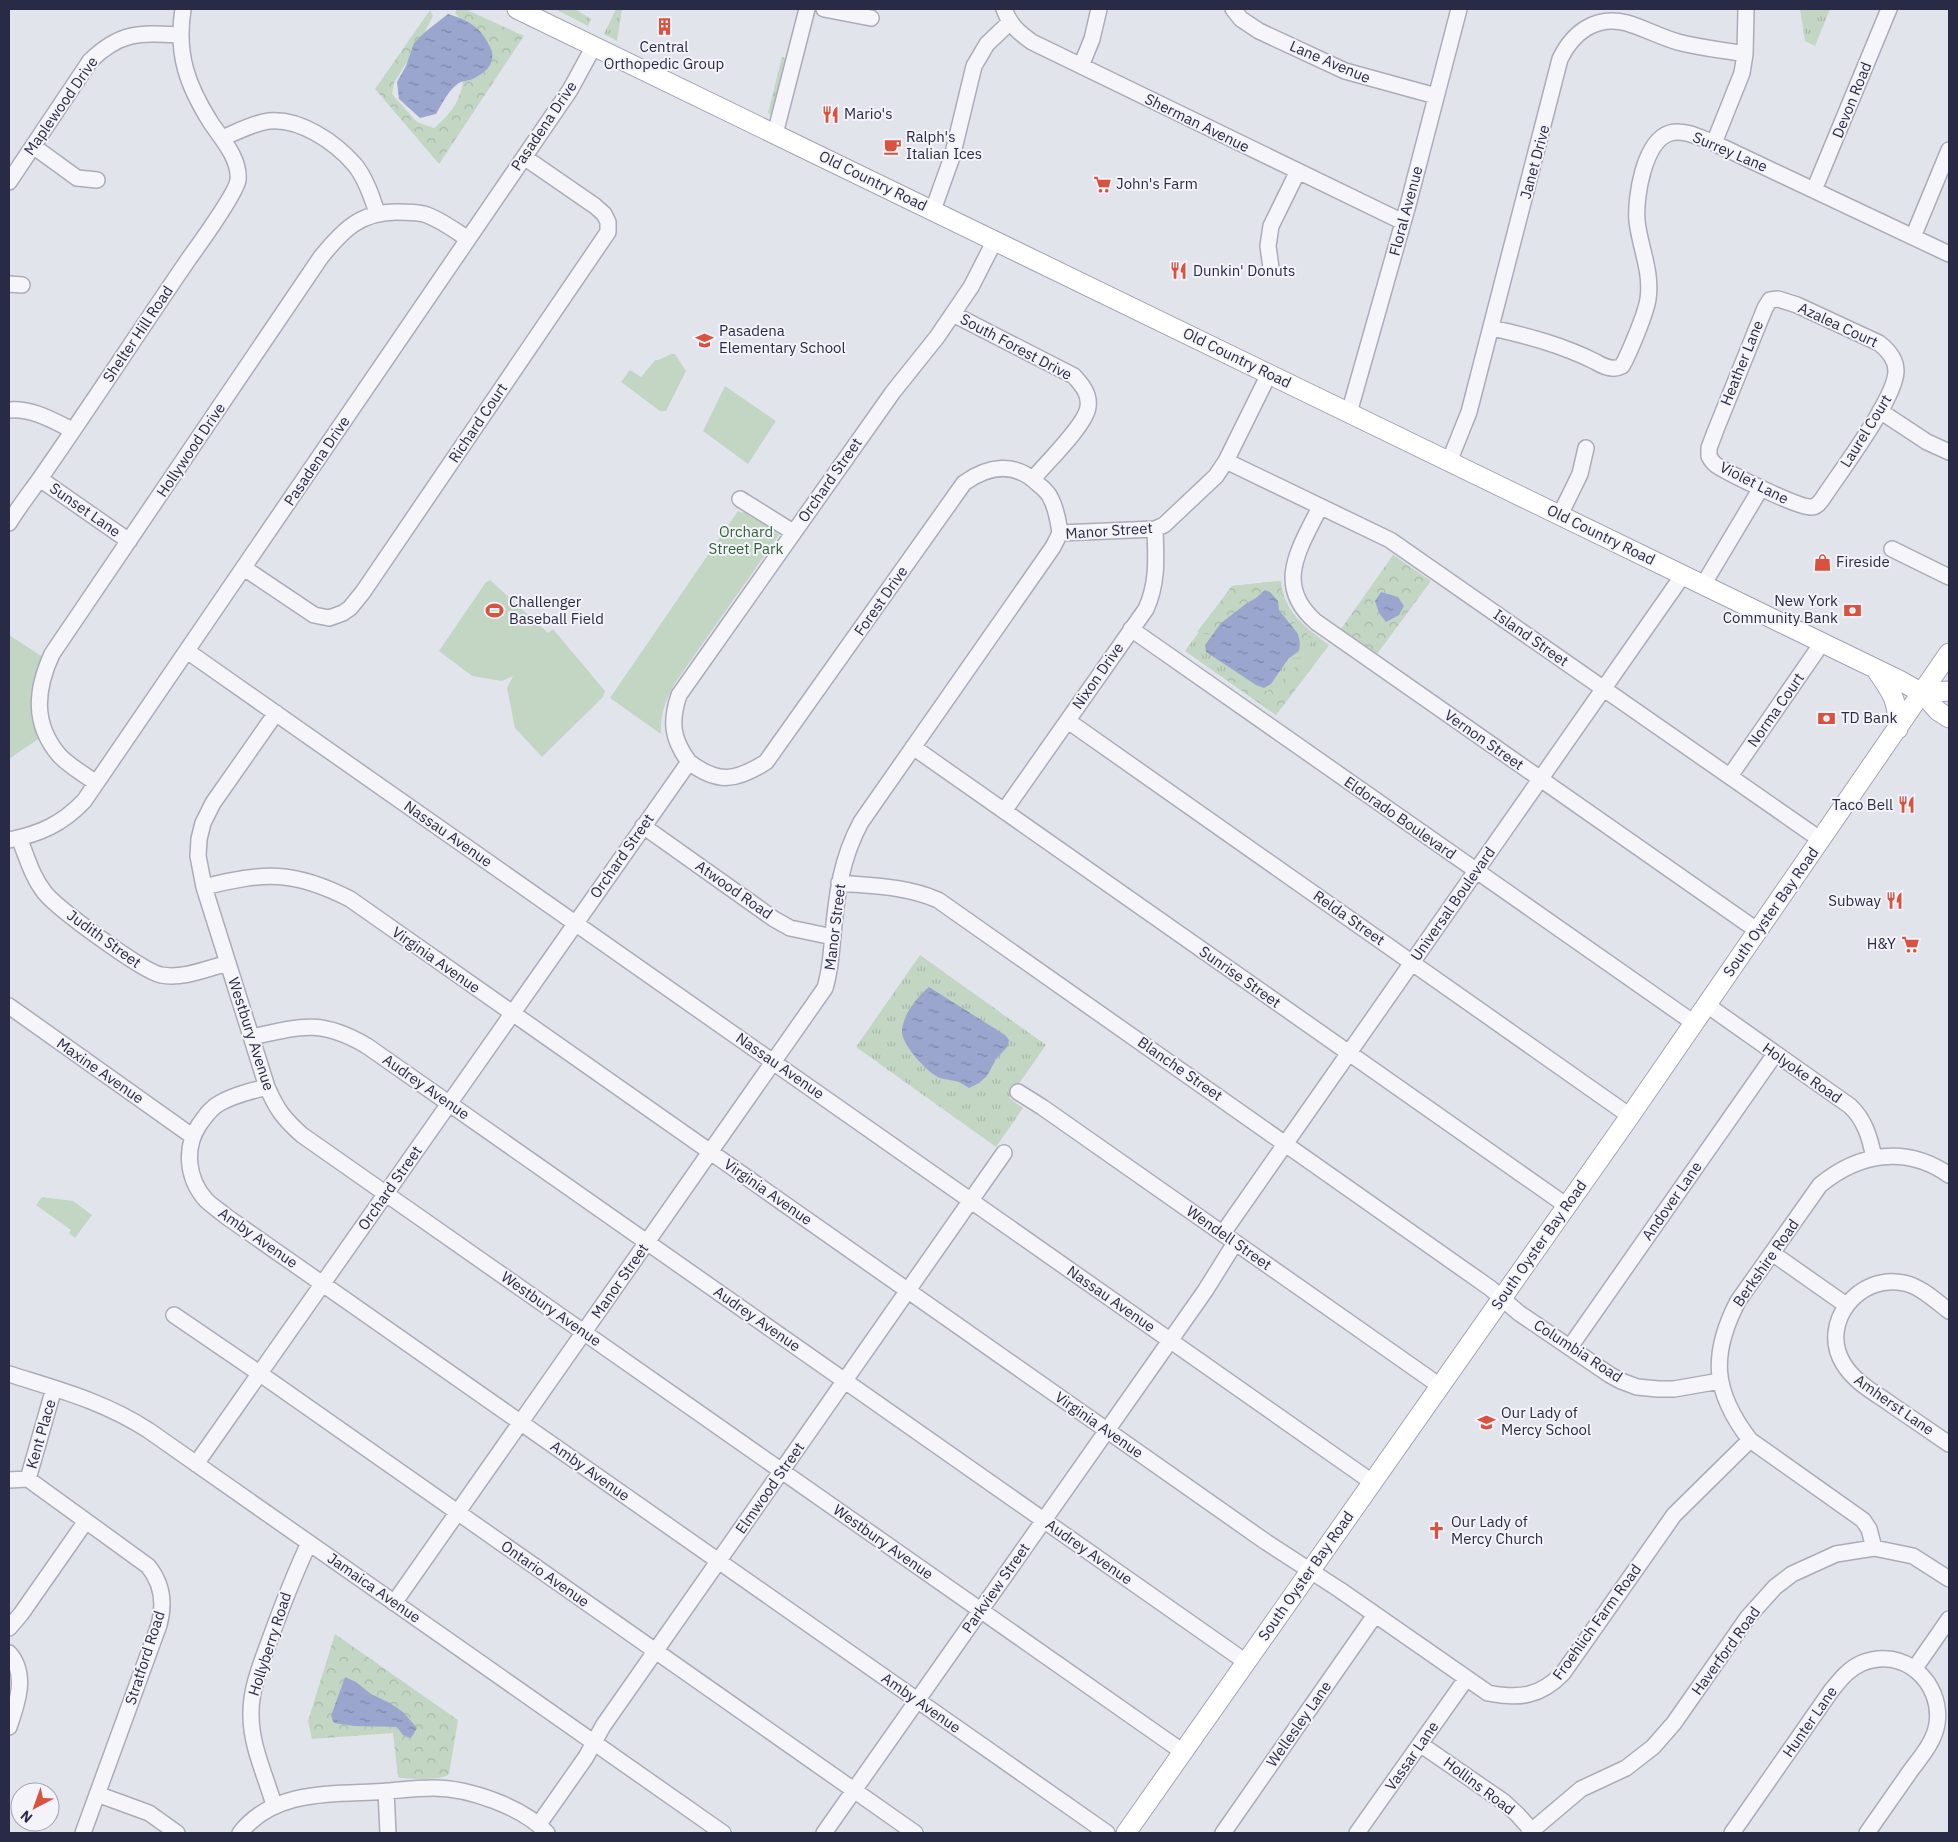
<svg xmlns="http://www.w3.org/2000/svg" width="1958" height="1842" font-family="'IBM Plex Sans',sans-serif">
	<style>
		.grass { fill: url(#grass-tufts) }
		.forest { fill: url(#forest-crowns) }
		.park { fill: #c3d6c3 }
		.water { fill: url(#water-ripples) }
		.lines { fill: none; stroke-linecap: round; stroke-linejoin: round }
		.minor-casing { stroke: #aaacba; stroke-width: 18 }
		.major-casing { stroke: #a1a4b9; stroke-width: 21 }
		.minor { stroke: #f6f6fa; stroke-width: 15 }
		.major { stroke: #fff; stroke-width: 19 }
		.labels { text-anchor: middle; stroke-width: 4; stroke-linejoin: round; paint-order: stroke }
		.poi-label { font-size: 15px; fill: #292b46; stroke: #f3f3f9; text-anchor: start }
		.street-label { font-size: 15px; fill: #292b46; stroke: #f3f3f9 }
		.park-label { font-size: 15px; fill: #356239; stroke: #f3f3f9 }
	</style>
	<defs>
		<pattern id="grass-tufts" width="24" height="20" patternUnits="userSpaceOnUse" patternTransform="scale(1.25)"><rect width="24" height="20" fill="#c3d6c3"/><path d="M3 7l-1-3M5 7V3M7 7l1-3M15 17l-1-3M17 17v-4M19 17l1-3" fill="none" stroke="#a8b8a9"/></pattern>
		<pattern id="forest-crowns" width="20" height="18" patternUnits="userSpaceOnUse" patternTransform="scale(1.25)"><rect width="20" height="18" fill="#c3d6c3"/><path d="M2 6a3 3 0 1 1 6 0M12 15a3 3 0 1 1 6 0" fill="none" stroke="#a8b8a9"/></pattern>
		<pattern id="water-ripples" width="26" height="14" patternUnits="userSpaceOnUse" patternTransform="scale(1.25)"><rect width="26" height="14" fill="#9ba6ce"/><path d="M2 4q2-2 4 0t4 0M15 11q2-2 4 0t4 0" fill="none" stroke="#7e87a9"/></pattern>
	</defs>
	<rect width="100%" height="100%" fill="#e2e4ec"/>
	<!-- grass -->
	<path class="grass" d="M555 9H575L591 19 588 26Z
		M616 9H622L617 41 604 34Z
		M1800 9H1830L1815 46 1805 41Z
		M782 57 787 59 773 116 768 113Z
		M1280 581H1281C1284 612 1305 627 1329 645L1276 715 1185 651 1232 586Z
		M920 955 1046 1045 1009 1098 1023 1108 996 1147 856 1047Z"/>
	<!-- forest -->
	<path class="forest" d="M457 9H465L524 36 439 164 375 89 430 10 433 16 420 41 394 83 392 94 417 122 434 128C443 120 452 112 457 101 467 81 466 49 467 27L455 13Z
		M1393 555 1431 581 1377 654 1341 629Z
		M1280 581 1283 605 1297 626 1313 639 1309 647 1299 658H1283L1231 635H1210L1197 632 1232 586Z
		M1329 645 1276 715 1228 681 1223 672 1246 683 1267 691 1279 684 1292 669 1306 663Z
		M335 1634 458 1720 449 1774C441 1781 412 1779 401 1778L398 1777 393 1733 312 1739 308 1721Z"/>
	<!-- park -->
	<path class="park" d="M671 354H675L686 371 666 411H660L621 382 630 370 641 377 655 360H658Z
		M725 386 776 421 748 464 703 431Z
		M744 510 779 535 675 683C666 700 660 714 661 734L610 698 738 511 742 513Z
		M490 580 548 633 553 629 605 691 603 697 542 757 515 728 507 688 513 676 502 681 472 676 439 651 486 582Z
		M9 635 49 661 44 735 9 759Z
		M42 1197 73 1201 92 1215 75 1238 69 1233 71 1230 36 1205Z"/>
	<!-- water -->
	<path class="water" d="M448 14C470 21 481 27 491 49 494 55 492 65 486 70 482 74 475 78 470 80 467 81 462 81 459 83 449 89 442 104 436 114L420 118 399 99 397 82 406 66 414 43 425 32Z
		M1265 590 1270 592 1278 601 1279 610 1298 634 1300 643 1299 651 1288 659 1271 684 1264 688 1256 685 1206 652 1205 645 1221 623 1247 603 1256 598Z
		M1381 592 1398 597 1404 606 1399 615 1386 622 1379 613 1375 601Z
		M929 987 1005 1035 1009 1040 1008 1046 996 1059 987 1076 979 1083 969 1088C964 1085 960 1082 955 1081 948 1079 942 1080 936 1076 925 1069 904 1047 902 1033 901 1017 917 997 929 987Z
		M345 1677 356 1682 371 1694 390 1703 403 1712 417 1728 411 1738 403 1735 397 1727 354 1726 334 1723 331 1716Z"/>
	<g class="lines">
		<defs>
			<path id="minor" d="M824 9 871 18
				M1004 9C1010 25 1018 32 1032 42L1403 222
				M1233 9 1241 19 1259 31 1345 71 1436 96
				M1081 66 1092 39 1099 9
				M775 134 807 9
				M222 138C237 132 253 123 269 121 300 118 335 142 355 165 366 179 372 197 377 213
				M1714 143 1742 73 1745 54 1746 9
				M33 146 77 178 97 180
				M9 182 90 61C121 31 140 33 181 35
				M1814 190 1889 9
				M933 210 952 157 974 66 987 44 1009 23
				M1913 237 1949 150
				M1271 268 1268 246 1271 226 1298 171
				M9 284 22 285
				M1778 299 1797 305 1879 343C1888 350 1896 359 1896 371 1896 398 1840 472 1823 498 1820 502 1817 507 1811 507 1799 508 1728 473 1716 465 1713 463 1711 460 1709 456V448L1715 432 1765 308 1770 300Z
				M953 314 1074 376C1082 385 1090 394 1088 407 1086 425 1045 464 1033 479
				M1492 328C1528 336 1562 345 1596 362 1604 367 1613 371 1622 366 1629 354 1646 313 1648 299 1652 271 1640 248 1637 221 1635 197 1644 141 1670 133 1684 129 1701 138 1714 143L1949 254
				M9 410C32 408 52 420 72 430
				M1880 411 1927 442 1949 452
				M1349 413 1408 205 1459 9
				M1226 461 1390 540 1821 840
				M1449 462 1469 412 1560 59C1573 32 1596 15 1627 23 1644 28 1660 37 1678 42 1700 48 1723 50 1745 54
				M40 479 129 541
				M740 499 793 532
				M1320 507C1300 548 1273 585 1316 622L1758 931
				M1560 515 1580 474 1586 448
				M9 523C18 508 29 494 39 480 90 407 138 333 188 260 198 246 236 194 238 180 240 159 222 139 211 123 187 85 176 54 183 9
				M1892 549 1949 577
				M244 568 314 615 329 618 343 613 350 608 363 592 608 232V222L604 214 595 206 524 157
				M1703 585 1761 488
				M1131 629 1694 1023
				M187 651 1372 1482
				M276 713 213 803 203 823 199 839 198 856 204 887 267 1087C277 1110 284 1119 302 1135L1183 1752
				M1068 721 1630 1116
				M913 747 1567 1206
				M689 762C718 784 736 781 766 762L964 483C988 466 1015 461 1038 484 1043 488 1049 493 1051 499 1057 510 1058 521 1060 533
				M1730 776 1822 643
				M96 783C84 774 69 766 59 755 32 723 36 689 52 654L321 257C343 230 360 212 397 212 406 212 415 212 424 214 440 219 454 230 468 239
				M1004 811 1146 609C1158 583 1156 557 1155 529
				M643 826 774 919 790 928 833 937
				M19 838C27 857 32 877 45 893 58 909 142 971 161 975 183 979 206 969 228 963
				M9 840C40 834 62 824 84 801L570 90 594 46
				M839 883C873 886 906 886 938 900L1490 1288 1519 1313 1610 1375 1621 1381 1637 1387 1658 1389H1674L1720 1381
				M204 887C265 872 293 870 350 899L1266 1542 1340 1590 1488 1693C1519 1699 1540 1697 1563 1673L1674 1515 1750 1440
				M1707 1005 1850 1106C1865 1120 1870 1138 1874 1158
				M9 1006 192 1136
				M252 1037C301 1026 321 1019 367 1046L1246 1662
				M267 1087C251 1091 234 1095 220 1103 210 1108 205 1117 199 1125 184 1148 187 1179 206 1200 212 1206 220 1211 227 1217L1107 1833
				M1018 1092 1042 1107 1440 1386
				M1223 1233 1683 575
				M1772 1253 1846 1305
				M1949 1311C1936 1301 1920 1286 1904 1283 1859 1273 1819 1323 1843 1363 1854 1382 1875 1393 1892 1405 1911 1418 1930 1431 1949 1444
				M174 1315 259 1373 915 1833
				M1570 1347 1775 1054
				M9 1374C59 1390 103 1401 148 1430L723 1833
				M196 1464 689 762C672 739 670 722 679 695L893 392 937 337 971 287 995 240
				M28 1479 148 1566C162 1583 165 1603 159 1625L83 1833
				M28 1479 54 1388
				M9 1480 28 1479
				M1874 1548 1869 1529 1863 1520 1750 1440C1713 1392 1710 1355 1738 1301L1820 1185C1859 1153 1906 1145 1949 1175
				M394 1603 825 988C831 968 831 954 833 934 837 893 841 859 861 822L1053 547 1060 533 1155 529 1164 525 1216 476 1226 461 1269 374
				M9 1628 21 1614 86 1521
				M9 1653C28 1674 17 1704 9 1727
				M1915 1668 1949 1619
				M1420 1744 1504 1802 1517 1814 1534 1833
				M386 1791 388 1833
				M97 1794 149 1813 177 1833
				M274 1805C266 1777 251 1746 251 1716 250 1690 261 1664 270 1639 282 1606 294 1575 309 1543
				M539 1824 586 1757 603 1726 1004 1153
				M240 1833C272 1792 325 1794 373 1792 393 1791 413 1788 433 1788 469 1788 523 1807 547 1833
				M824 1833 1205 1291 1235 1243
				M1223 1833 1375 1615
				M1357 1833 1466 1679
				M1529 1833 1581 1789 1626 1768 1653 1747 1674 1723 1748 1617 1775 1587 1792 1574 1836 1554 1874 1548 1913 1556 1949 1579
				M1732 1833 1831 1691C1840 1680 1848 1669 1862 1663 1903 1646 1943 1682 1937 1724 1934 1743 1919 1759 1909 1773 1895 1793 1881 1813 1867 1833"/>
			<path id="major" d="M517 9 1899 680 1922 693 1938 711 1949 718
				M1877 671C1893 694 1898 701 1898 729
				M1922 693 1949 691
				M1126 1833 1630 1116 1949 653"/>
		</defs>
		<!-- minor casing -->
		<use href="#minor" class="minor-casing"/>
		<!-- major casing -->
		<use href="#major" class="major-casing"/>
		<!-- minor -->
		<use href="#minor" class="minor"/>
		<!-- major -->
		<use href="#major" class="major"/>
	</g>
	<!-- icons -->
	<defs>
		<symbol id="building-bare" viewBox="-9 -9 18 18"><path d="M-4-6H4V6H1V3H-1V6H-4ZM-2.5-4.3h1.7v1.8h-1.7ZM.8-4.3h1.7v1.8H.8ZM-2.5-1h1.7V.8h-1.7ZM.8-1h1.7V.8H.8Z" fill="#d9513f" stroke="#f3f3f9" stroke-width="2.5" paint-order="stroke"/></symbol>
		<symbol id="restaurant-bare" viewBox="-9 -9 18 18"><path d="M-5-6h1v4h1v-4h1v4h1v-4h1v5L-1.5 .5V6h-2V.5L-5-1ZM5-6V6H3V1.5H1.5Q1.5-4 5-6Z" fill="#d9513f" stroke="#f3f3f9" stroke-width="2.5" paint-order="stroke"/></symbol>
		<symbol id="cafe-bare" viewBox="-9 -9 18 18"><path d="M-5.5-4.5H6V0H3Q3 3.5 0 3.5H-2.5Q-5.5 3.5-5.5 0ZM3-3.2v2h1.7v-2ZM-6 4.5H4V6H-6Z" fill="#d9513f" stroke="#f3f3f9" stroke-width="2.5" paint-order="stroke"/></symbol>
		<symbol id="supermarket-bare" viewBox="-9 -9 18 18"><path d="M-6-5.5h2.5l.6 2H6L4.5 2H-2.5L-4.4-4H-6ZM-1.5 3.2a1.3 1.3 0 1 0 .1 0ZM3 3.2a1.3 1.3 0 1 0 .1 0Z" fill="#d9513f" stroke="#f3f3f9" stroke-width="2.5" paint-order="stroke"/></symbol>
		<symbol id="school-bare" viewBox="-9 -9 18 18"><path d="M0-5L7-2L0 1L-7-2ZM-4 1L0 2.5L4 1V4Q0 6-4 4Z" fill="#d9513f" stroke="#f3f3f9" stroke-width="2.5" paint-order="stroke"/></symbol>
		<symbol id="shop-bare" viewBox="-9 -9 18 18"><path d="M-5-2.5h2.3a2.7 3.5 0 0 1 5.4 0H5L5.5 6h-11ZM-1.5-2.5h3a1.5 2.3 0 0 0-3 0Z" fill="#d9513f" stroke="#f3f3f9" stroke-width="2.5" paint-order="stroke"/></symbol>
		<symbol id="bank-bare" viewBox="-9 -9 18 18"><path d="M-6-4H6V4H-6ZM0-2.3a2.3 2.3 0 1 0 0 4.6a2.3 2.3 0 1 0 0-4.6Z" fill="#d9513f" stroke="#f3f3f9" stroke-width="2.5" paint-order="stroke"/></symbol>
		<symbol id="stadium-bare" viewBox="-9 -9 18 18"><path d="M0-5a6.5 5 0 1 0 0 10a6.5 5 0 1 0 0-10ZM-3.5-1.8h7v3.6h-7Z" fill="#d9513f" stroke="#f3f3f9" stroke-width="2.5" paint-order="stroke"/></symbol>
		<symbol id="church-bare" viewBox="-9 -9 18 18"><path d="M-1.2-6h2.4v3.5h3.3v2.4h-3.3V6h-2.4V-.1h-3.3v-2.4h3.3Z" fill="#d9513f" stroke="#f3f3f9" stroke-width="2.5" paint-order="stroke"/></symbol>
	</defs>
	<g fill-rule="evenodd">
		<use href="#building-bare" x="652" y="14" width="25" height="25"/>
		<use href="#restaurant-bare" x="818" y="102" width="25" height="25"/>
		<use href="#cafe-bare" x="880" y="134" width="25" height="25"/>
		<use href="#supermarket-bare" x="1090" y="172" width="25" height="25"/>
		<use href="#restaurant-bare" x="1166" y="258" width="25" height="25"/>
		<use href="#school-bare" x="692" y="328" width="25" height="25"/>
		<use href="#shop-bare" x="1810" y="550" width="25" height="25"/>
		<use href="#bank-bare" x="1840" y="598" width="25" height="25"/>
		<use href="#stadium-bare" x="482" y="598" width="25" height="25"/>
		<use href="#bank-bare" x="1814" y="706" width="25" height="25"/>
		<use href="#restaurant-bare" x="1894" y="792" width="25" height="25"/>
		<use href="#restaurant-bare" x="1882" y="888" width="25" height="25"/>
		<use href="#supermarket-bare" x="1898" y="932" width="25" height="25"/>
		<use href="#school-bare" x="1474" y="1410" width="25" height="25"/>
		<use href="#church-bare" x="1424" y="1518" width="25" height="25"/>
	</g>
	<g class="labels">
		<!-- poi labels -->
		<g class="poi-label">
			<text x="664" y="52" text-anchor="middle">Central<tspan x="664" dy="17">Orthopedic Group</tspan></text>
			<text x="844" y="119">Mario's</text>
			<text x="906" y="142">Ralph's<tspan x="906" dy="17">Italian Ices</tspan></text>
			<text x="1116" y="189">John's Farm</text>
			<text x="1193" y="276">Dunkin' Donuts</text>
			<text x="719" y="336">Pasadena<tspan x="719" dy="17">Elementary School</tspan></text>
			<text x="1836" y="567">Fireside</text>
			<text x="1838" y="606" text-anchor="end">New York<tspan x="1838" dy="17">Community Bank</tspan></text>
			<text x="509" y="607">Challenger<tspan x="509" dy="17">Baseball Field</tspan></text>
			<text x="1841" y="723">TD Bank</text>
			<text x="1893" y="810" text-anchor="end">Taco Bell</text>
			<text x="1881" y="906" text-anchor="end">Subway</text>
			<text x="1896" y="949" text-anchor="end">H&amp;Y</text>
			<text x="1501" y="1418">Our Lady of<tspan x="1501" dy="17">Mercy School</tspan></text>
			<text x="1451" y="1527">Our Lady of<tspan x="1451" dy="17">Mercy Church</tspan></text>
		</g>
		<!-- street labels -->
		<g class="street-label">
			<text transform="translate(1330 62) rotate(23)" y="5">Lane Avenue</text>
			<text transform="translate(1852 100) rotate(-68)" y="5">Devon Road</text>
			<text transform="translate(61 106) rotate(-55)" y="5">Maplewood Drive</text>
			<text transform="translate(1197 123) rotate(26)" y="5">Sherman Avenue</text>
			<text transform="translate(544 126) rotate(-56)" y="5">Pasadena Drive</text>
			<text transform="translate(1730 152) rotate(23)" y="5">Surrey Lane</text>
			<text transform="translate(1535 162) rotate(-75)" y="5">Janet Drive</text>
			<text transform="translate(873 181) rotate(26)" y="5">Old Country Road</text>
			<text transform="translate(1406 211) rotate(-75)" y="5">Floral Avenue</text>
			<text transform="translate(1838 325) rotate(25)" y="5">Azalea Court</text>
			<text transform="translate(138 334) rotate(-56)" y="5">Shelter Hill Road</text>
			<text transform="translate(1016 347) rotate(28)" y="5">South Forest Drive</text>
			<text transform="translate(1237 358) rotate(26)" y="5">Old Country Road</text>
			<text transform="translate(1742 363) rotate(-68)" y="5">Heather Lane</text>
			<text transform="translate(478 423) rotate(-56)" y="5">Richard Court</text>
			<text transform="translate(1866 431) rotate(-58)" y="5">Laurel Court</text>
			<text transform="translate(191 450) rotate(-56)" y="5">Hollywood Drive</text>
			<text transform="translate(317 461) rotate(-56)" y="5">Pasadena Drive</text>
			<text transform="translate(830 480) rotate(-55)" y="5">Orchard Street</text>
			<text transform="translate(1754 483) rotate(27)" y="5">Violet Lane</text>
			<text transform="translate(85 510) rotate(35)" y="5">Sunset Lane</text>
			<text transform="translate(1109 531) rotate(-4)" y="5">Manor Street</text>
			<text transform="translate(1601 535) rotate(26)" y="5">Old Country Road</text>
			<text transform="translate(881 601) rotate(-55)" y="5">Forest Drive</text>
			<text transform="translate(1531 638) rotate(35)" y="5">Island Street</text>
			<text transform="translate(1098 676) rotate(-55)" y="5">Nixon Drive</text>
			<text transform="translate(1776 710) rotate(-55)" y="5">Norma Court</text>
			<text transform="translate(1484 740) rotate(35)" y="5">Vernon Street</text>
			<text transform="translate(1400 818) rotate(35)" y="5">Eldorado Boulevard</text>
			<text transform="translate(448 834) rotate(35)" y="5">Nassau Avenue</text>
			<text transform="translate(622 856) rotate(-55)" y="5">Orchard Street</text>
			<text transform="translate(734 890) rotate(35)" y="5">Atwood Road</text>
			<text transform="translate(1453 904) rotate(-55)" y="5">Universal Boulevard</text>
			<text transform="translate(1771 912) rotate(-55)" y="5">South Oyster Bay Road</text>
			<text transform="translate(1349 918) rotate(35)" y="5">Relda Street</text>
			<text transform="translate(835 927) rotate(-83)" y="5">Manor Street</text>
			<text transform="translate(104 939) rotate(36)" y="5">Judith Street</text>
			<text transform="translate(436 960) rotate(35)" y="5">Virginia Avenue</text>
			<text transform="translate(1240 977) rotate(35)" y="5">Sunrise Street</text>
			<text transform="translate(251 1034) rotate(72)" y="5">Westbury Avenue</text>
			<text transform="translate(780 1066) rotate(35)" y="5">Nassau Avenue</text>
			<text transform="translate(1180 1069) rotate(35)" y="5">Blanche Street</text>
			<text transform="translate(100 1071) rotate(35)" y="5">Maxine Avenue</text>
			<text transform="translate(1802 1073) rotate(35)" y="5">Holyoke Road</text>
			<text transform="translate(426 1087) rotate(35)" y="5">Audrey Avenue</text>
			<text transform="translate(390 1188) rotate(-55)" y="5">Orchard Street</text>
			<text transform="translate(768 1192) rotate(35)" y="5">Virginia Avenue</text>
			<text transform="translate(1672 1201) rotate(-55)" y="5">Andover Lane</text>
			<text transform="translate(258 1238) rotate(35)" y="5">Amby Avenue</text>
			<text transform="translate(1229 1238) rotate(35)" y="5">Wendell Street</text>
			<text transform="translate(1539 1245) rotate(-55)" y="5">South Oyster Bay Road</text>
			<text transform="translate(1766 1263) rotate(-55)" y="5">Berkshire Road</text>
			<text transform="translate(620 1281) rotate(-55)" y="5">Manor Street</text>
			<text transform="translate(1111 1299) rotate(35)" y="5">Nassau Avenue</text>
			<text transform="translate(551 1309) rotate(35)" y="5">Westbury Avenue</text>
			<text transform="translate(757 1319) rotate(35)" y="5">Audrey Avenue</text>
			<text transform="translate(1578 1351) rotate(33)" y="5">Columbia Road</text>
			<text transform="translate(1894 1405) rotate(35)" y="5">Amherst Lane</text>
			<text transform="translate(1099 1425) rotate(35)" y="5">Virginia Avenue</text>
			<text transform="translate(41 1434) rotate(-74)" y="5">Kent Place</text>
			<text transform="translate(590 1471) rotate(35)" y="5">Amby Avenue</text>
			<text transform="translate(770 1488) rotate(-55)" y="5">Elmwood Street</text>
			<text transform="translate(883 1542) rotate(35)" y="5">Westbury Avenue</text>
			<text transform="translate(1089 1552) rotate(35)" y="5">Audrey Avenue</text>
			<text transform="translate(545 1574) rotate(35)" y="5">Ontario Avenue</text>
			<text transform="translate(1306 1576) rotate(-55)" y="5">South Oyster Bay Road</text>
			<text transform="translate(374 1588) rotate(35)" y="5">Jamaica Avenue</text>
			<text transform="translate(996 1588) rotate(-55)" y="5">Parkview Street</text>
			<text transform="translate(1597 1622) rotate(-54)" y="5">Froehlich Farm Road</text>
			<text transform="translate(270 1644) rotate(-72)" y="5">Hollyberry Road</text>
			<text transform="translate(1726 1651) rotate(-54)" y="5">Haverford Road</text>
			<text transform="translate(145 1658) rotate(-72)" y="5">Stratford Road</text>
			<text transform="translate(921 1703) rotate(35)" y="5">Amby Avenue</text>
			<text transform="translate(1810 1722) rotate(-55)" y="5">Hunter Lane</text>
			<text transform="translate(1299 1724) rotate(-55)" y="5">Wellesley Lane</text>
			<text transform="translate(1412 1756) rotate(-55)" y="5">Vassar Lane</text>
			<text transform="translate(1479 1786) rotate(37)" y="5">Hollins Road</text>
		</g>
		<!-- park labels -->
		<g class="park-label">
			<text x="746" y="537">Orchard<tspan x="746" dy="17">Street Park</tspan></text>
		</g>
	</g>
	<!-- border -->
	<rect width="1958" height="1842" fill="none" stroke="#292b46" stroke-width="20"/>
	<!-- north arrow -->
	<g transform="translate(35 1807) rotate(221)"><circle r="24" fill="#f3f3f9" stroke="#a2a3b1"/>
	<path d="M0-4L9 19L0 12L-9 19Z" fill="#d9513f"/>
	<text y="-8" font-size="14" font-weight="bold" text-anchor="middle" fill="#292b46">N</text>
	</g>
</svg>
